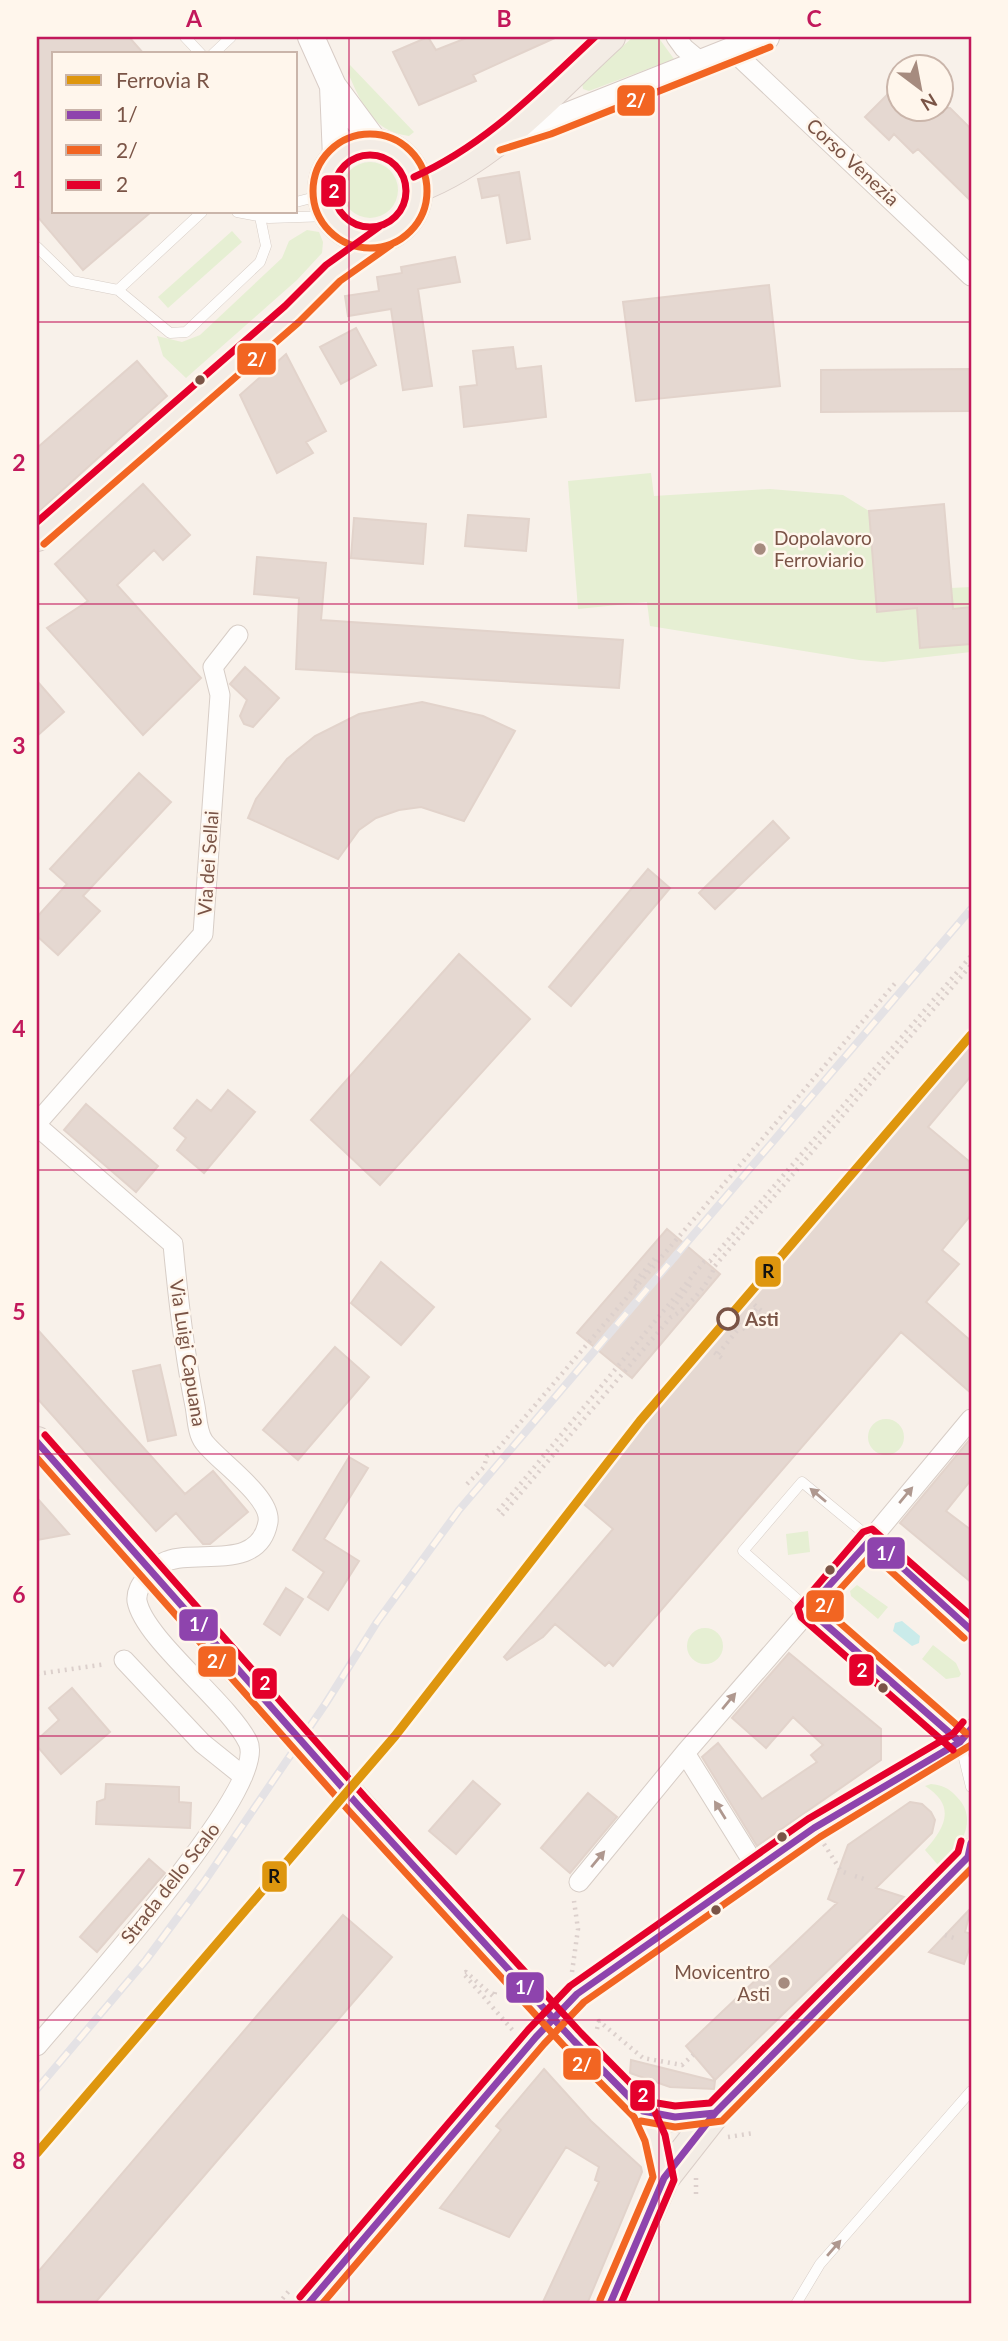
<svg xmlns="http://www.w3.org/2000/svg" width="1008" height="2341" font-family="Lato,sans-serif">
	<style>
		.green { fill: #e6efd3 }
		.water { fill: #caebea }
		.building { fill: #e5d8d1; stroke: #e2d3cb; stroke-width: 2 }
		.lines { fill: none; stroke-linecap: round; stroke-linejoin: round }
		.street-tunnel { stroke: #d8cac1; stroke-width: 19; stroke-dasharray: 19 10; stroke-linecap: butt }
		.lane-casing { stroke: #d7cdc6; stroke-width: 11 }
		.street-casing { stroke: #d7cdc6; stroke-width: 21 }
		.secondary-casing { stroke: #d8ccc6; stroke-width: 28 }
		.primary-casing { stroke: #dacec8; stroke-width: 32 }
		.path { stroke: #dcd0cc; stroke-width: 4.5; stroke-dasharray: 2 5; stroke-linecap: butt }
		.lane { stroke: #fefdfc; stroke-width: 10 }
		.street { stroke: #fefdfc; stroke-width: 19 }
		.secondary { stroke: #fefdfc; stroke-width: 26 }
		.primary { stroke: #f3ece5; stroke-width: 30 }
		.rail-casing { stroke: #e4e2e5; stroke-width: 8 }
		.rail { stroke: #fff6ec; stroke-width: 5; stroke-dasharray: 16; stroke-linecap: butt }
		.primary-bridge-casing { stroke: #dacec8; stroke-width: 32; stroke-linecap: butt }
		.primary-bridge { stroke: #f3ece5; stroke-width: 30 }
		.bus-1-casing { stroke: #fff6ec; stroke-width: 12 }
		.bus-2-casing { stroke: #fff6ec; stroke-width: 12 }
		.bus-3-casing { stroke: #fff6ec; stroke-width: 12 }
		.bus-1 { stroke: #8e44ad; stroke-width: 7 }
		.bus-2 { stroke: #f26522; stroke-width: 7 }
		.bus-3 { stroke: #e4002b; stroke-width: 7 }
		.rail-1-casing { stroke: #fff6ec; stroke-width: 14 }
		.rail-1 { stroke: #de960e; stroke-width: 9 }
		.oneway { fill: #af988f }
		.grid { fill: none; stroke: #c2185b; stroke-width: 2; stroke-opacity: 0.55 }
		.bus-dot { fill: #7a5446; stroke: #fff6ec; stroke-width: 2.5 }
		.poi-dot { fill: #a68b7f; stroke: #fff6ec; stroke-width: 2.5 }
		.stop-dot { fill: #fff6ec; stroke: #7a5446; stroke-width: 3.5 }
		.labels { text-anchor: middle; stroke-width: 5; stroke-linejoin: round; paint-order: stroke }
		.street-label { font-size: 19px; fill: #7a5446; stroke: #fff6ec }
		.poi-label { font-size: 19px; fill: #7a5446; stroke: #fff6ec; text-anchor: start }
		.stop-label { font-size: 19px; font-weight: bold; fill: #7a5446; stroke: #fff6ec; text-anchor: start }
		.line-badge { stroke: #fff6ec; stroke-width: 2.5 }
		.badge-label { font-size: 19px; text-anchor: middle; font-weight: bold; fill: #fff }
		.pale-badge-label { font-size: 19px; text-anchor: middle; font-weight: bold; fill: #111 }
		.neatline { fill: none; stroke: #c2185b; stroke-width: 2.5 }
		.grid-label { font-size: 23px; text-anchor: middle; font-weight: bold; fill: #c2185b }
	</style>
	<rect width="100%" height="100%" fill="#f8f1ea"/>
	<!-- green -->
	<path class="green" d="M633 37H658L674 59 589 91 583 89 582 83Z
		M350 65 414 132 409 136C372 131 362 104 348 73Z
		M342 190a28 28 0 1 1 56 0a28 28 0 1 1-56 0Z
		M307 230 319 232 323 242 322 253 297 280 186 378 163 356 157 336 182 342 200 335 282 258 289 241Z
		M232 231 242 242 168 308 158 297Z
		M651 473 654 496 770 489 843 495 869 511 944 504 951 588 971 587V652L883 662 859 660 650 626 647 602 578 609 568 481Z
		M868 1437a18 18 0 1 1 36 0a18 18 0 1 1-36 0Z
		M808 1531 810 1552 788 1555 786 1534Z
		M857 1585 888 1607 878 1619 851 1596 850 1591Z
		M687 1646a18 18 0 1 1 36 0a18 18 0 1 1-36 0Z
		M933 1645 956 1663 961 1674 959 1677 946 1679 922 1659Z
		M931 1784C942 1785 949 1788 956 1796 984 1823 952 1856 935 1878L930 1873 938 1865 925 1850C945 1828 957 1806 925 1786Z"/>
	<!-- water -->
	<path class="water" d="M902 1621 920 1636 919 1643 912 1646 893 1631 895 1623Z"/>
	<!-- building -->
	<path class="building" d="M37 37H129L144 54H54V212H151L83 270 37 216Z
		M428 37 436 50 469 37H557L473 75 476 81 419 105 393 52Z
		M900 82V108H950L971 129V201L918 149 913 153 894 134 889 140 865 117Z
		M519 172 530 239 507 243 499 195 482 198 478 179Z
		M455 257 460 282 418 289 432 386 403 390 391 309 348 316 345 296 379 291 377 277 402 273 401 267Z
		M769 285 780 386 636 401 623 302Z
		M356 328 376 365 341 384 320 347Z
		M513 347 516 369 541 366 546 417 464 427 460 387 477 385 473 351Z
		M286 354 326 431 306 442 313 453 277 473 240 395Z
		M137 361 167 396 37 513V448Z
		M971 369V411L821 412V370Z
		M143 484 190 535 163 560 154 550 117 585 201 678 143 735 47 628 88 601 55 564Z
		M944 504 953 609 971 607V644L920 648 917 608 877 612 869 511Z
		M468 515 529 519 526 551 465 546Z
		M354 518 426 524 423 564 351 558Z
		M257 557 326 563 321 620 623 640 619 688 296 669 299 598 254 594Z
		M245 667 279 698 253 727 244 724 240 716 247 700 230 684Z
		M37 681 64 712 37 736Z
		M422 702 483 716 515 731 464 821 421 807 399 810 376 818 359 830 338 859 248 818 256 799 268 783 287 759 315 736 359 714Z
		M139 773 171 802 83 896 100 911 58 955 37 936V917L67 884 50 869Z
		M773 821 789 838 715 909 699 893Z
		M648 869 670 888 571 1006 549 987Z
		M459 954 530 1019 380 1185 311 1120Z
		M971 1042V1076L928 1127 971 1163V1215L942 1250 959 1264 926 1302 971 1341V1393L901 1332 613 1666 609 1662 605 1666 555 1624 543 1637 507 1660 504 1657 613 1529 580 1501Z
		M228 1090 255 1112 204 1173 177 1150 186 1138 174 1128 197 1100 211 1111Z
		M86 1104 158 1166 136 1192 64 1130Z
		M667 1229 720 1274 632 1378 577 1333Z
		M381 1262 434 1307 401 1345 351 1303Z
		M37 1329 185 1494 213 1471 248 1512 210 1544H203L176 1513 156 1531 37 1398Z
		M335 1347 369 1377 298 1460 263 1430Z
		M160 1365 176 1435 148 1441 133 1371Z
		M971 1438V1480L946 1511 971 1530V1582L900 1523Z
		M349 1457 368 1468 324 1539 359 1561 328 1610 308 1597 324 1572 293 1550Z
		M37 1498 69 1534 37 1540Z
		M286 1588 303 1599 280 1635 264 1624Z
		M789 1653 881 1729V1760L757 1846 702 1757 718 1743 762 1799 817 1762 811 1755 823 1745 793 1717 766 1748 732 1718Z
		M72 1688 110 1732 61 1774 37 1746V1740L59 1720 49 1708Z
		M473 1781 500 1804 456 1854 429 1831Z
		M106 1784 179 1787V1802L191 1803 190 1828 96 1824 97 1802 105 1799Z
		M588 1793 617 1817 570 1873 541 1848Z
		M910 1802 922 1804 931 1812 935 1820 932 1833 876 1888 904 1897 715 2080 686 2046 837 1903 828 1899 848 1845Z
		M149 1859 165 1873 97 1952 80 1937Z
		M971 1908 965 1932 971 1934V1943L964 1964 929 1952Z
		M343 1915 392 1957 94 2304H37V2273Z
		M631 2060 715 2081 714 2089 670 2087 630 2073Z
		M544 2069 591 2121 641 2167 642 2172 587 2304H542L599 2182 595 2180 599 2167 566 2147 509 2237 440 2208 501 2130 496 2126Z"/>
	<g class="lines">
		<!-- street-tunnel -->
		<path class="street-tunnel" d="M536 2037 577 1994"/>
		<defs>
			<path id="lane" d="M185 37 201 54
				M213 54 231 37
				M296 202 323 195
				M237 212 269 218 330 216
				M37 247 72 281 118 290 202 212
				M118 290 170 333 186 332 260 262 266 246 259 212
				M808 1609 743 1551 802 1482 871 1539
				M960 1742 971 1787
				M796 2304 820 2264 971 2091"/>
			<path id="street" d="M676 37 684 48 701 62
				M732 50 971 276
				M37 1123 203 934 220 695 213 667 238 635
				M37 1126 173 1244C178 1298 184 1352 195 1406 197 1416 197 1433 204 1442 218 1461 272 1497 268 1522 259 1572 198 1549 167 1561 160 1563 152 1572 147 1578 141 1583 136 1592 137 1601 144 1639 228 1702 248 1742 270 1787 71 2005 37 2046
				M871 1539 971 1419
				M808 1609 960 1742H970
				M124 1660 202 1743 243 1776
				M685 1753 756 1867
				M579 1882 685 1753 871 1539 971 1630
				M577 1994 814 1828 960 1742 971 1729
				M308 2304 536 2037"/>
			<path id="secondary" d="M311 37 333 86 376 144
				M333 86 336 158
				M503 138 547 124 766 37"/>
			<path id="primary" d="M323 191a47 47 0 1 1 94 0a47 47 0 1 1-94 0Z
				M418 187C494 158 551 91 610 37
				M37 536 292 314 333 273 385 236
				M37 1442 275 1712
				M481 1940 540 2003
				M573 2040 643 2111 655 2138 664 2178
				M643 2111 675 2117 715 2113
				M610 2304 664 2178 715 2113 971 1854"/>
		</defs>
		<!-- lane casing -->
		<use href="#lane" class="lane-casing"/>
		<!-- street casing -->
		<use href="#street" class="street-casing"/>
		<!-- secondary casing -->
		<use href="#secondary" class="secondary-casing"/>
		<!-- primary casing -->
		<use href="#primary" class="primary-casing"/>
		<!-- path -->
		<path class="path" d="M636 1286 633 1284 656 1257
			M749 1300 764 1313
			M672 1309 690 1285
			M733 1319 748 1332
			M746 1321 758 1307
			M709 1348 724 1360
			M718 1354 740 1327
			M467 1484 484 1467 487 1456 496 1451 897 981
			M498 1511 704 1262 710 1261 971 956
			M502 1515 671 1317C685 1311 711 1282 714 1267L971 965
			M37 1674 106 1664
			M824 1844 841 1871 846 1873
			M855 1876 867 1880
			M945 1935 954 1938
			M572 1972 578 1929 574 1901
			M495 1992 494 1997 466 1972 463 1973 515 2033
			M597 2029 599 2021 643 2058 682 2065 693 2055
			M728 2137 754 2133
			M696 2178V2197
			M278 2304 289 2291"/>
		<!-- lane -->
		<use href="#lane" class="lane"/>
		<!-- street -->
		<use href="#street" class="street"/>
		<!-- secondary -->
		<use href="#secondary" class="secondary"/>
		<!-- primary -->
		<use href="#primary" class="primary"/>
		<defs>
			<path id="rail" d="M37 2089 146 1960 204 1882 326 1703 377 1622 459 1510 971 909"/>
		</defs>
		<!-- rail casing -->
		<use href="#rail" class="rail-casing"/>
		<!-- rail -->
		<use href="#rail" class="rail"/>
		<defs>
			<path id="primary-bridge" d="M275 1712 481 1940
				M540 2003 573 2040"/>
		</defs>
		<!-- primary-bridge casing -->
		<use href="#primary-bridge" class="primary-bridge-casing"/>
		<!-- primary-bridge -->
		<use href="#primary-bridge" class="primary-bridge"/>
		<defs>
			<path id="bus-1" d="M37 1442 357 1804 573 2040 643 2111 675 2117 715 2113
				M808 1609 871 1539 971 1630
				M808 1609 960 1742
				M308 2304 536 2037 577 1994 814 1828 960 1742 971 1729
				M610 2304 664 2178 715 2113 968 1857 971 1843"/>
			<path id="bus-2" d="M313 191a57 57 0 1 1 114 0a57 57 0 1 1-114 0Z
				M500 150 551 134 770 47
				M44 544 299 322 340 281 391 245
				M37 1458 349 1811 565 2047 634 2117 645 2141 653 2177 600 2300
				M964 1638 872 1554 823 1608 967 1734
				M641 2121 675 2127 722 2121 971 1869
				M322 2304 544 2044 584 2002 820 1837 971 1745"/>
			<path id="bus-3" d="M334 191a36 36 0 1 1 72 0a36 36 0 1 1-72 0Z
				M414 177C486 145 538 90 595 37
				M37 522 285 306 326 265 379 227
				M45 1435 365 1797 581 2033 652 2105 665 2135 674 2180 621 2304
				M953 1750 801 1617 798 1608 863 1532 872 1529 971 1616
				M645 2101 675 2106 710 2103 958 1852 961 1841
				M300 2297 528 2030 570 1986 808 1819 953 1734 963 1722"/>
		</defs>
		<!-- bus-1 casing -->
		<use href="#bus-1" class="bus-1-casing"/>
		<!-- bus-2 casing -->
		<use href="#bus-2" class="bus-2-casing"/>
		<!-- bus-3 casing -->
		<use href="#bus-3" class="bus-3-casing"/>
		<!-- bus-1 -->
		<use href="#bus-1" class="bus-1"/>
		<!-- bus-2 -->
		<use href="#bus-2" class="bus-2"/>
		<!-- bus-3 -->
		<use href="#bus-3" class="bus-3"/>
		<defs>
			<path id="rail-1" d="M37 2153 395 1736 640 1421 971 1035"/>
		</defs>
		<!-- rail-1 casing -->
		<use href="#rail-1" class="rail-1-casing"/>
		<!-- rail-1 -->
		<use href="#rail-1" class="rail-1"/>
	</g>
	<!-- one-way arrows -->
	<defs><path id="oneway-solid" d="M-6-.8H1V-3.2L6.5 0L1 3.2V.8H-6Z" transform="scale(1.75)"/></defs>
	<g class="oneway">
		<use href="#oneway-solid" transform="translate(818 1495) rotate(-140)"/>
		<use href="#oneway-solid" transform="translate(906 1495) rotate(-50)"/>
		<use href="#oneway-solid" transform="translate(729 1701) rotate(-50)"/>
		<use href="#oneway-solid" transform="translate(720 1810) rotate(-122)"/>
		<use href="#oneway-solid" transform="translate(598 1859) rotate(-50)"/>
		<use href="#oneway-solid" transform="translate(834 2248) rotate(-49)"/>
	</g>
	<!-- grid -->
	<path class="grid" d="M349 37V2304M659 37V2304M37 322H971M37 604H971M37 888H971M37 1170H971M37 1454H971M37 1736H971M37 2020H971"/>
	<!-- markers -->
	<g class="bus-dot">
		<circle cx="200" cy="380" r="6"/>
		<circle cx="830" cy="1570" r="6"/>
		<circle cx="883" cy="1688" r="6"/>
		<circle cx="782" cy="1837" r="6"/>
		<circle cx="716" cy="1910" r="6"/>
	</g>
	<g class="poi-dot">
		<circle cx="760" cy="549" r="7"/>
		<circle cx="784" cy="1983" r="7"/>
	</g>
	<circle class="stop-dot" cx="728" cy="1319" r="10"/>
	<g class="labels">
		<!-- street labels -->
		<g class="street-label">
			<text transform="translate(853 162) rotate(43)" y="7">Corso Venezia</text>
			<text transform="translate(208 863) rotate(-86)" y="7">Via dei Sellai</text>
			<text transform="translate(188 1353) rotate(81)" y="7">Via Luigi Capuana</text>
			<text transform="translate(170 1883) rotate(-52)" y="7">Strada dello Scalo</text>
		</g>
		<!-- poi labels -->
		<g class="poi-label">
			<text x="774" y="545">Dopolavoro<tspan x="774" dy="22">Ferroviario</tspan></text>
			<text x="770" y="1979" text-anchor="end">Movicentro<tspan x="770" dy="22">Asti</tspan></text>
		</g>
		<!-- stop labels -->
		<g class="stop-label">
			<text x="745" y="1326">Asti</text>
		</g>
	</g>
	<g class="line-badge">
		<rect x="616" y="84" width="40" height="33" rx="7" fill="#f26522"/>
		<rect x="320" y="174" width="27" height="34" rx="7" fill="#e4002b"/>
		<rect x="236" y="342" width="41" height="34" rx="7" fill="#f26522"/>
		<rect x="754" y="1255" width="28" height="33" rx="7" fill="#de960e"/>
		<rect x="866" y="1536" width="40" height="34" rx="7" fill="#8e44ad"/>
		<rect x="805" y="1589" width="40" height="34" rx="7" fill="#f26522"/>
		<rect x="178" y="1608" width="41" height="34" rx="7" fill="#8e44ad"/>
		<rect x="197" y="1645" width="40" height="33" rx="7" fill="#f26522"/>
		<rect x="848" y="1653" width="27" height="34" rx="7" fill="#e4002b"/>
		<rect x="251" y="1667" width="27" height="33" rx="7" fill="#e4002b"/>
		<rect x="261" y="1860" width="27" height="33" rx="7" fill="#de960e"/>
		<rect x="505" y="1971" width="40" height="33" rx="7" fill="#8e44ad"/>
		<rect x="562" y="2047" width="40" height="34" rx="7" fill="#f26522"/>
		<rect x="629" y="2079" width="27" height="33" rx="7" fill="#e4002b"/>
	</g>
	<g class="badge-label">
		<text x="636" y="107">2/</text>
		<text x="334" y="198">2</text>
		<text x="257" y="366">2/</text>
		<text x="886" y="1560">1/</text>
		<text x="825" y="1612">2/</text>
		<text x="199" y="1631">1/</text>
		<text x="217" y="1668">2/</text>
		<text x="862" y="1677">2</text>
		<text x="265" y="1690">2</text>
		<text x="525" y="1994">1/</text>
		<text x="582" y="2071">2/</text>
		<text x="643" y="2102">2</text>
	</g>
	<g class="pale-badge-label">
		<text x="768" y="1278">R</text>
		<text x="274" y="1883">R</text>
	</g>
	<!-- border -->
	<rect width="1008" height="2341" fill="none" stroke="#fff6ec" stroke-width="77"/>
	<!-- legend -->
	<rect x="52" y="52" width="245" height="161" fill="#fff6ec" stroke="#cab5aa" stroke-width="2"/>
	<rect x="66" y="75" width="35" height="10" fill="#de960e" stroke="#cab5aa" stroke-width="2"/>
	<text x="116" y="88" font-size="21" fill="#7a5446">Ferrovia R</text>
	<rect x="66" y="110" width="35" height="10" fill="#8e44ad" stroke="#cab5aa" stroke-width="2"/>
	<text x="116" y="122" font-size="21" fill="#7a5446">1/</text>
	<rect x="66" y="145" width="35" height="10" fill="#f26522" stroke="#cab5aa" stroke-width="2"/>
	<text x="116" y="158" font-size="21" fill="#7a5446">2/</text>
	<rect x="66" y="180" width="35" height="10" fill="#e4002b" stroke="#cab5aa" stroke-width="2"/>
	<text x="116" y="192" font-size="21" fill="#7a5446">2</text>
	<!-- north arrow -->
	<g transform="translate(920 88) rotate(148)"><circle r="33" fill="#fff6ec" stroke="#cab5aa" stroke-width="2"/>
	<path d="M0-5L12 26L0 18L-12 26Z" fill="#a68b7f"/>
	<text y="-10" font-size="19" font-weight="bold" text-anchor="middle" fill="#7a5446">N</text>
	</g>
	<rect x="38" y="38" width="932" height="2264" class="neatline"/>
	<g class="grid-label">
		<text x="194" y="27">A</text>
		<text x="504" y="27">B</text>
		<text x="814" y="27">C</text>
		<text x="19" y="188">1</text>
		<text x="19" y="471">2</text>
		<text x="19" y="754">3</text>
		<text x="19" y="1037">4</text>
		<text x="19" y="1320">5</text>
		<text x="19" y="1603">6</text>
		<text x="19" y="1886">7</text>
		<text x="19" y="2169">8</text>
	</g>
</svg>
